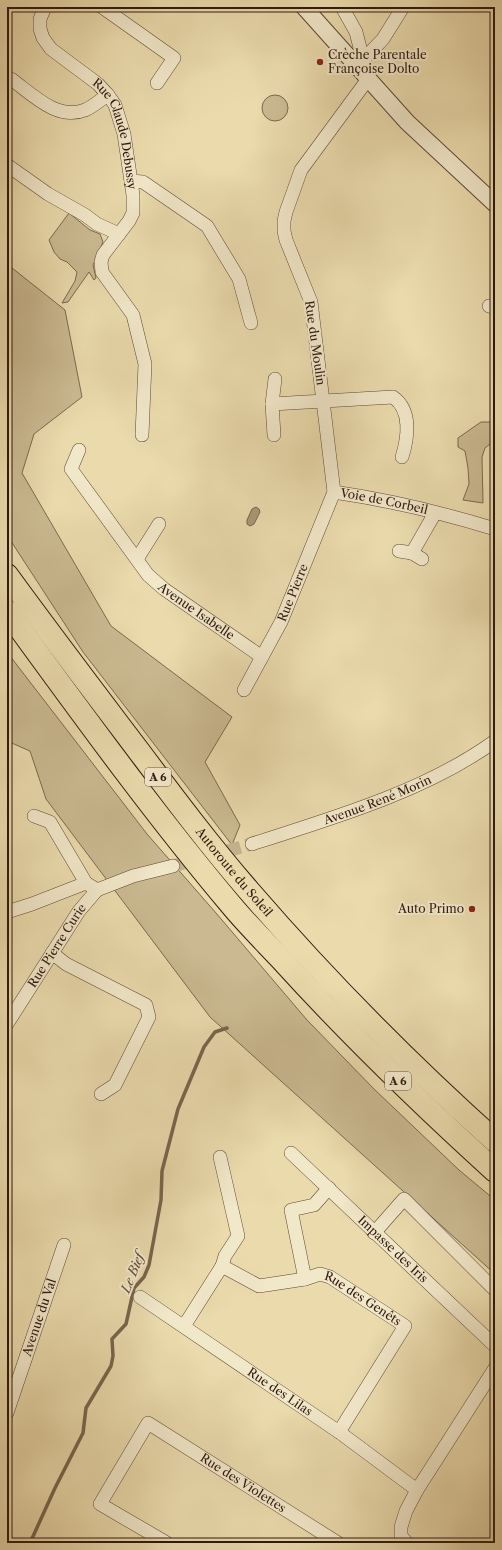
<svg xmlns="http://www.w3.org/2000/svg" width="502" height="1550" font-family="'Libre Caslon Text',serif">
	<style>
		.green { fill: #cab991; stroke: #7c6850 }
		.water { fill: #aa9877; stroke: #78654e }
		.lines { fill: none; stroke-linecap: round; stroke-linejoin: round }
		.stream { stroke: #78654e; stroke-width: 3.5 }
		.minor-tunnel { stroke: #c4b38d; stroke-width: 13; stroke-dasharray: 13 6; stroke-linecap: butt }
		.minor-casing { stroke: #5d4837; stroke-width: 14 }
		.tertiary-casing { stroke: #5d4837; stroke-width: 18 }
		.motorway-casing { stroke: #2e1810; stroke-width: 24 }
		.minor { stroke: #f1e7c9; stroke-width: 13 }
		.tertiary { stroke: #f1e7c9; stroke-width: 16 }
		.motorway { stroke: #eadaac; stroke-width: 22 }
		.poi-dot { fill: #8f2418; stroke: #f1e7c9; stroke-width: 1.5 }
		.labels { text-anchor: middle; stroke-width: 4; stroke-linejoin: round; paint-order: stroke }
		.shield { fill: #f1e7c9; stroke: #685648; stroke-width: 1 }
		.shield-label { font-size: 11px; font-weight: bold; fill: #2e1810 }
		.poi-label { font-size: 12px; fill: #2e1810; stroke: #f1e7c9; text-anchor: start }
		.street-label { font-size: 12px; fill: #2e1810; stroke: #f1e7c9 }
		.water-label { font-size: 13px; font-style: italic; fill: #604b39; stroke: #f1e7c9 }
	</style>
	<rect width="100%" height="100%" fill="#eadaac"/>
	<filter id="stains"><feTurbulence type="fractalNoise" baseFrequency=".005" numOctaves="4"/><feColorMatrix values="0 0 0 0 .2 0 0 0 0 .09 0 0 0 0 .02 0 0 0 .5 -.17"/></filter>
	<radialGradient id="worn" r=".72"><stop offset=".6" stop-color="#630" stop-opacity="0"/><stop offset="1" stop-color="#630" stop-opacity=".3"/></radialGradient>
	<!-- green -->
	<path class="green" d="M262 108a13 13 0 1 1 26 0a13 13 0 1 1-26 0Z
		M69 213 90 230 100 234 103 242 93 265 96 278 94 280 89 272 68 302 62 303 75 281 77 272 67 262 60 259 54 252 49 240Z
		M7 264 65 310 82 397 34 434 22 473 111 626 232 717 205 762 240 825 232 845 83 652 7 535Z
		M481 422H495V440L485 448 482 457 483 503 463 500 469 484 468 468 465 451 458 447V438Z
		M10 656 147 834 216 913 307 1020 374 1089 459 1170 495 1200V1274L210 1017 46 799 30 751 7 741V657Z"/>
	<!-- water -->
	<path class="water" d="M256 507 259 509 260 512 254 524 250 526 247 524V520L252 509Z"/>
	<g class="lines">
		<!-- stream -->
		<path class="stream" d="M30 1543 55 1488 83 1433 86 1408 111 1366 113 1356 112 1339 126 1324 134 1288 144 1277 149 1265 161 1200 162 1171 178 1109 204 1047 215 1032 227 1028"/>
		<!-- minor-tunnel -->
		<path class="minor-tunnel" d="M173 866 252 844"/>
		<defs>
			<g id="minor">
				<path id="s1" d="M45 7 40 19V29L43 38 51 49 98 84 108 95 115 105 124 134 133 195V213L129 221 103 255 101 262 102 272 133 315 145 364 142 435"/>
				<path d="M102 7 174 58 157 83"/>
				<path d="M363 60 383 39 403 7"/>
				<path d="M7 78 11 79C32 94 57 121 85 110 93 107 101 99 108 95"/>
				<path d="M7 165 48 194 85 215 97 224 119 234"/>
				<path d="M131 181 143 182 207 226 239 279 251 323"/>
				<path d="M489 306 495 307"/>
				<path d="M272 404 393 397C412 410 408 438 402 457"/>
				<path d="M274 435 272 404 275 379"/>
				<path id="s2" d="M79 450 71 469 148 575 164 589 262 657"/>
				<path id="s3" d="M334 492C388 500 443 513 495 529"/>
				<path d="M399 551 412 553 422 559"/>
				<path d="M412 553 435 513"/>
				<path d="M137 559 159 524"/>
				<path id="s4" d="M244 690 281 622 334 492 311 302 286 240 284 231V221L286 212 301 170 368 79 356 32 342 7"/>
				<path d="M34 816 50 822 86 883 97 890 133 876 173 866"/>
				<path id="s5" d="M252 844C333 818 426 791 495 741"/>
				<path d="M7 912 32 904 86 883"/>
				<path d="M52 953 66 964 146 1005 149 1017 115 1085 101 1094"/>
				<path id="s6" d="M7 1024 79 911 97 890"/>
				<path id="s7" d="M291 1153 495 1346"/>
				<path d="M220 1157 238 1236 225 1256 222 1266"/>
				<path d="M374 1233 404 1199 495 1290"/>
				<path d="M305 1279 291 1210 314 1205 329 1188"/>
				<path id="s8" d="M140 1297 339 1432 417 1490"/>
				<path id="s9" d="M184 1326 222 1266 259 1286 305 1279 320 1274 330 1277 405 1326 339 1432"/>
				<path id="s10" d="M7 1413 64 1245"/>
				<path id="s11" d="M167 1543 100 1504 148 1423 338 1543"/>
				<path d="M407 1543 401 1536V1527L406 1511 417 1490 495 1368"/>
			</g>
			<path id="tertiary" d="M304 7 407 122 495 204"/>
			<g id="motorway">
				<path id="s12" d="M7 575C50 634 94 692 138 750 174 798 210 846 250 892 326 980 408 1063 495 1141"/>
				<path d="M7 611C80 711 152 811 232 906 247 924 264 941 280 958 348 1033 420 1103 495 1171"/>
			</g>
		</defs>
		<!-- minor casing -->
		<use href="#minor" class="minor-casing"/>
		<!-- tertiary casing -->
		<use href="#tertiary" class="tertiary-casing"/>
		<!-- motorway casing -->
		<use href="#motorway" class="motorway-casing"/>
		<!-- minor -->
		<use href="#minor" class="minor"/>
		<!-- tertiary -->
		<use href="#tertiary" class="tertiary"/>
		<!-- motorway -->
		<use href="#motorway" class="motorway"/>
	</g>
	<!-- markers -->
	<g class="poi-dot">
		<circle cx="320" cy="62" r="4"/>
		<circle cx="472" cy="909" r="4"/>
	</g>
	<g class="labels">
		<!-- shield labels -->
		<g class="shield">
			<rect x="145" y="768" width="26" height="18" rx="3"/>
			<rect x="385" y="1072" width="26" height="18" rx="3"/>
		</g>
		<g class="shield-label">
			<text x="158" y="781">A 6</text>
			<text x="398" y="1085">A 6</text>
		</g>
		<!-- poi labels -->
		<g class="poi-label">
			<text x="328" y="59">Crèche Parentale<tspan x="328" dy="14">Françoise Dolto</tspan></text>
			<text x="464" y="913" text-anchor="end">Auto Primo</text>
		</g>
		<!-- street labels -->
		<g class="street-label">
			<text dy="4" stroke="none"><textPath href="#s1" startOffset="159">Rue Claude Debussy</textPath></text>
			<text transform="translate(315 343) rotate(82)" y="4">Rue du Moulin</text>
			<text dy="4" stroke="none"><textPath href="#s3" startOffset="51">Voie de Corbeil</textPath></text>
			<text dy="4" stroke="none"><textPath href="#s4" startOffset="109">Rue Pierre</textPath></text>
			<text dy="4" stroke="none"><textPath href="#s2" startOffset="212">Avenue Isabelle</textPath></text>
			<text dy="4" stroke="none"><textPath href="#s5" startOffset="133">Avenue René Morin</textPath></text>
			<text dy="4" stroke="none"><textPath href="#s12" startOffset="374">Autoroute du Soleil</textPath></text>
			<text dy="4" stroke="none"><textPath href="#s6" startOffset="93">Rue Pierre Curie</textPath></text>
			<text dy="4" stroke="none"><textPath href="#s7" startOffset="140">Impasse des Iris</textPath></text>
			<text dy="4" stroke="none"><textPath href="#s9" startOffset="225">Rue des Genêts</textPath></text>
			<text dy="4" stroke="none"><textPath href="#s10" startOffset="101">Avenue du Val</textPath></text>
			<text dy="4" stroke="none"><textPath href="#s8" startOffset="169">Rue des Lilas</textPath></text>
			<text dy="4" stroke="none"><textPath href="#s11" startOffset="284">Rue des Violettes</textPath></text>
		</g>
		<!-- water labels -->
		<g class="water-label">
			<text transform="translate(132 1273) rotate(-68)" y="5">Le Bief</text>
		</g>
	</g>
	<!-- margin -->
	<rect width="502" height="1550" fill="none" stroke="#eadaac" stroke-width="24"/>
	<rect x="8" y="8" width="486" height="1534" fill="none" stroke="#2e1810" stroke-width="2"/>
	<rect x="12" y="12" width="478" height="1526" fill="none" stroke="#2e1810"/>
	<rect width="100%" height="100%" filter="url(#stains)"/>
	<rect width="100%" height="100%" fill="url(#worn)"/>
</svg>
